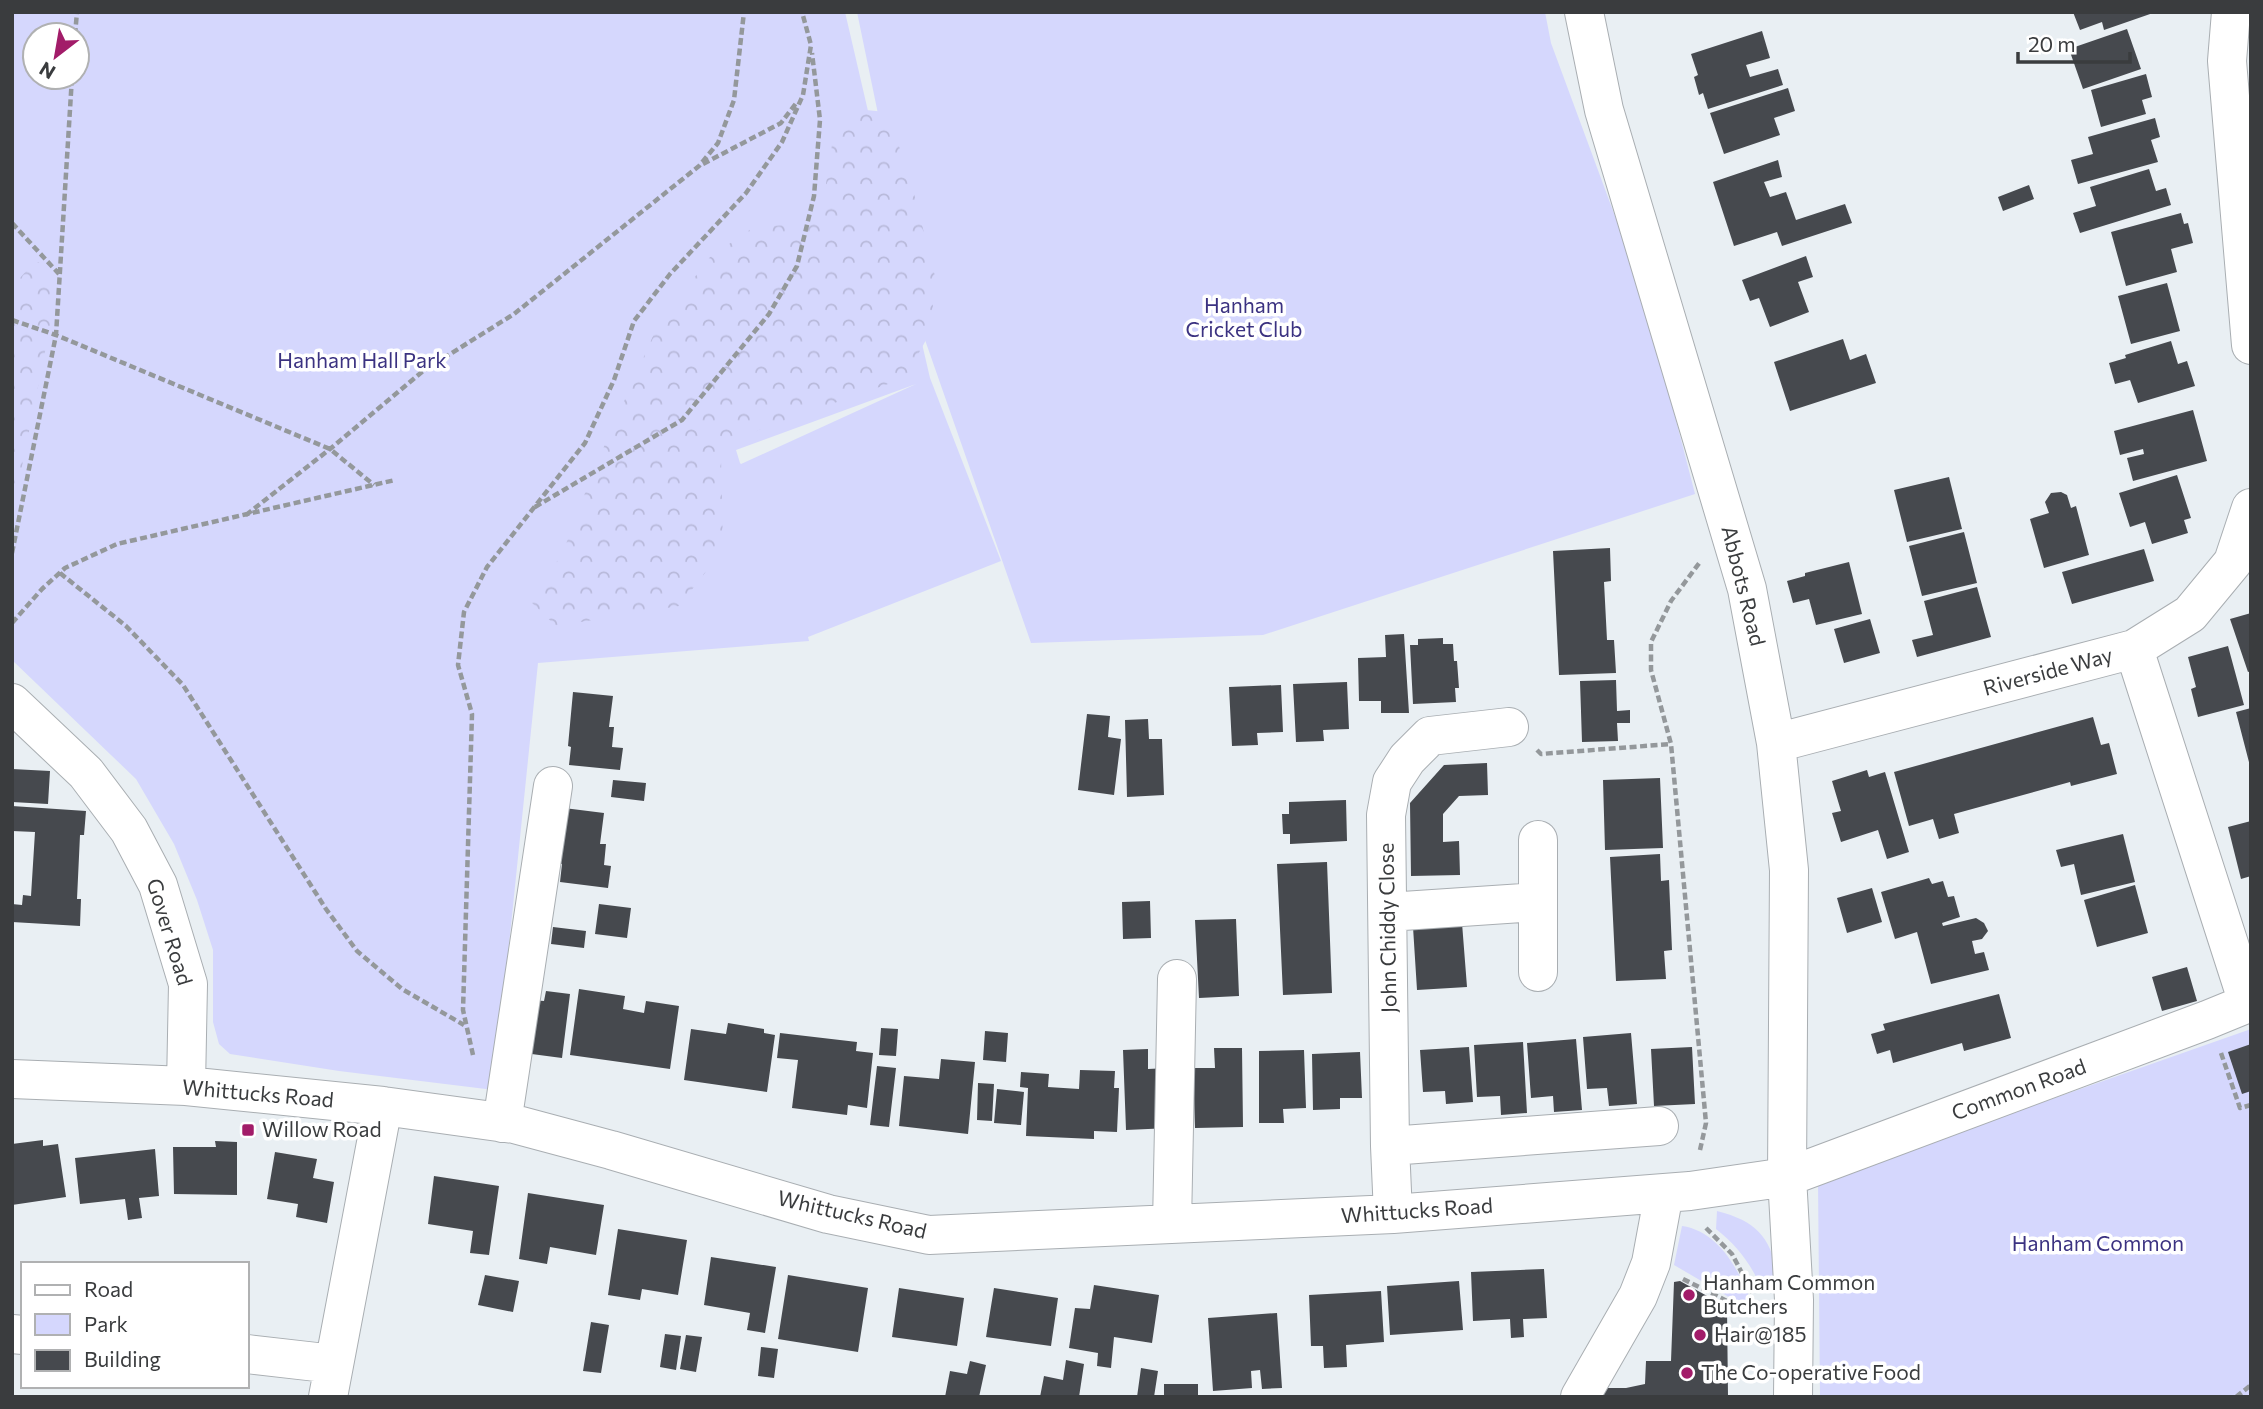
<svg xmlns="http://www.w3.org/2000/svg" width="2263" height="1409" font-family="Commissioner,sans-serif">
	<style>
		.green { fill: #d5d7fd; fill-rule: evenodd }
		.forest { fill: url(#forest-crowns) }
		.building { fill: #46494e }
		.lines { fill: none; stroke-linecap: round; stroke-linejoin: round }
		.minor-casing { stroke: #a9aeb2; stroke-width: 40 }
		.path { stroke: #94989b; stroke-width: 4.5; stroke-dasharray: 7 3.5; stroke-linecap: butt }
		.minor { stroke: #fff; stroke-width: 38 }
		.poi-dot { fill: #a21c69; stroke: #fff; stroke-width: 2.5 }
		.labels { text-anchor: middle; stroke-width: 7; stroke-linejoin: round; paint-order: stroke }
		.park-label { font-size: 21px; fill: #3b3281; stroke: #fff }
		.street-label { font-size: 21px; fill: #3a3c3e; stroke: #fff }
		.poi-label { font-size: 21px; fill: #3a3c3e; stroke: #fff; text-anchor: start }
	</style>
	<defs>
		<pattern id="forest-crowns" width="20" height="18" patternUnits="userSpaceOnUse" patternTransform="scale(1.75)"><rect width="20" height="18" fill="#d5d7fd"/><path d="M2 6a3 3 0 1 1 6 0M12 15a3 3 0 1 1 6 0" fill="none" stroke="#b8b9da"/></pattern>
	</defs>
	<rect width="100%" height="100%" fill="#e9eff3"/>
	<!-- green -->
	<path class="green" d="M12 12H845L930 378 1001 561 808 637 809 641 538 663 494 1090 339 1071 230 1054 219 1044 213 1022V950L197 900 174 844 136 779 12 660ZM35 35H77V77H35ZM916 384 741 464 740 463 736 450Z
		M857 12H1545L1551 43 1643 292 1695 494 1263 635 1031 643 924 337Z
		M2251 1029V1397H1820L1818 1181Z
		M1717 1211C1760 1222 1772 1240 1779 1282L1759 1283C1749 1261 1735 1244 1716 1229Z
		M1682 1226C1718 1231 1739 1269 1750 1300H1734L1674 1265Z"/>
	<!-- forest -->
	<path class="forest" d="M846 108 886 112 908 170 935 276 931 331 905 378 758 430 721 458 723 550 679 606 556 626 531 602 563 552 594 469 657 327 710 257 754 227 820 223 833 138Z
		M35 261 52 268V317L12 516V317L20 278Z"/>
	<!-- building -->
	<path class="building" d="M2073 12H2153V13L2104 30 2102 22 2080 30Z
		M2127 29 2141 69 2083 89 2069 49Z
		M1762 31 1770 58 1746 65 1750 77 1778 69 1783 85 1708 109 1703 93 1699 95 1694 77 1698 75 1691 54Z
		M2146 74 2152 97 2142 100 2146 114 2101 127 2091 90Z
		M1788 88 1795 111 1774 118 1780 135 1724 154 1710 113Z
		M2155 118 2160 137 2151 140 2158 162 2078 184 2071 160 2093 154 2088 137Z
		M1778 160 1782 177 1764 182 1770 197 1786 192 1796 220 1845 204 1852 223 1782 246 1777 232 1734 246 1713 182Z
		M2149 169 2156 191 2166 188 2171 205 2080 233 2073 213 2096 206 2090 187Z
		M2029 185 2034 199 2003 211 1998 197Z
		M2181 213 2184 224 2188 223 2193 243 2171 249 2177 272 2126 286 2111 232Z
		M1806 256 1813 277 1798 282 1809 312 1770 327 1759 298 1750 301 1742 280Z
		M2167 283 2180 331 2131 344 2118 296Z
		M1843 339 1850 360 1866 354 1876 383 1790 411 1774 362Z
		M2171 341 2178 364 2187 361 2195 386 2138 403 2130 380 2115 384 2109 363 2126 358 2125 355Z
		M2193 410 2207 461 2133 481 2127 458 2144 454 2143 449 2120 455 2114 431Z
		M2177 475 2191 518 2184 520 2188 533 2152 544 2145 522 2130 527 2119 493Z
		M1949 477 1962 529 1907 542 1894 490Z
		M2061 492 2067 495 2071 508 2076 506 2089 555 2044 568 2030 519 2049 513 2045 502 2051 493Z
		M1964 532 1977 583 1922 596 1909 546Z
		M1610 548 1611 581 1604 582 1607 640H1614L1616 673 1559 675 1553 551Z
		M2144 549 2154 581 2072 604 2062 572Z
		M1849 562 1862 614 1816 625 1809 599 1793 603 1787 581 1805 576V573Z
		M1977 587 1991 637 1917 657 1912 640 1933 635 1924 601Z
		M2251 613V671L2248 672 2230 619Z
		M1870 619 1880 653 1844 663 1834 629Z
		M1404 634 1409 713H1381V701H1359L1358 658 1386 657 1385 635Z
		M1443 638V644H1453L1454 661H1457L1459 688H1455L1456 702 1413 704 1410 645H1418V639Z
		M2228 646 2244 705 2198 717 2191 689 2196 687 2188 657Z
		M1616 680 1617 711 1630 710V723H1617L1618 741 1582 742 1580 681Z
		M1347 682 1349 729 1323 730 1324 741 1296 742 1293 684Z
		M1281 685 1283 732 1257 733 1258 745 1232 746 1229 687Z
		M573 692 613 696 609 727H614L612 747 623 748 620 770 569 765 571 747 568 746Z
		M2251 708V766H2250L2236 712Z
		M1087 714 1110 716 1108 737 1121 739 1114 795 1078 790Z
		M2093 717 2101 745 2109 743 2117 774 2071 786 2070 782 1954 814 1959 833 1939 839 1933 819 1909 826 1894 772Z
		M1148 719 1149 739H1162L1164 795 1127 797 1125 720Z
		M1487 763 1488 795 1459 796 1443 814V842L1459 841 1460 875 1411 876 1410 803 1444 765Z
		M12 769 50 771 48 804 12 802Z
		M1867 770 1869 777 1885 772 1909 852 1887 859 1878 830 1841 842 1832 813 1841 811 1832 781Z
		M1660 778 1663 848 1605 850 1603 780Z
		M613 780 646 783 644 801 611 797Z
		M1346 800 1347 841 1290 844V834H1283L1282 814H1289V802Z
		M12 806 86 811 84 835H80L77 899H81L80 926 12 922V904L22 905 23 895 31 896 35 832 12 831Z
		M564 808 604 813 600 844H606L604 865 611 866 608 888 560 882 562 864 558 863Z
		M2251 821V876L2241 879 2228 827Z
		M2123 834 2135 882 2081 895 2074 864 2061 867 2056 850Z
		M1660 854 1661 881 1669 880 1672 950 1664 951 1666 979 1616 981 1610 857Z
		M1327 862 1332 993 1283 995 1277 864Z
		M1929 878 1932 884 1943 881 1948 897 1954 896 1960 917 1942 923 1943 926 1976 918 1984 923 1988 931 1982 939 1972 941 1975 954 1984 952 1989 970 1931 984 1917 932 1895 939 1881 892Z
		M2135 885 2148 933 2097 947 2084 900Z
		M1872 888 1882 922 1847 933 1837 898Z
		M1150 901 1151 938 1123 939 1122 902Z
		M599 904 631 908 627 938 595 934Z
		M1236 919 1239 996 1199 998 1195 920Z
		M1462 923 1467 987 1417 990 1413 927Z
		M553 927 586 931 584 948 551 944Z
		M2187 967 2197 1001 2162 1011 2152 977Z
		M579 989 625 996 623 1009 644 1013 646 1001 679 1006 670 1069 570 1055Z
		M546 991 570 994 562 1058 524 1053 531 1000 544 1001Z
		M1999 994 2011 1038 1964 1051 1962 1043 1893 1063 1890 1050 1877 1054 1871 1034 1885 1030 1883 1024Z
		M728 1023 764 1029V1033L775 1035 767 1092 684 1080 691 1029 726 1034Z
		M881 1028 898 1029 896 1056 879 1055Z
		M985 1031 1008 1033 1006 1062 983 1060Z
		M780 1033 857 1042 856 1051 873 1053 867 1108 848 1105 847 1115 792 1108 798 1060 777 1058Z
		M1631 1033 1637 1104 1609 1106 1607 1088 1587 1089 1583 1037Z
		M1576 1039 1582 1110 1554 1112 1553 1096 1531 1098 1527 1043Z
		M1523 1042 1527 1113 1501 1115 1500 1096 1477 1097 1474 1045Z
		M2251 1044V1091L2242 1094 2228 1052Z
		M1469 1047 1473 1102 1446 1104 1445 1091 1423 1092 1420 1050Z
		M1692 1047 1695 1104 1654 1106 1651 1049Z
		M1214 1048H1242L1243 1127 1195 1128 1193 1068H1215Z
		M1148 1049V1069L1168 1068 1170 1128 1126 1130 1123 1050Z
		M1304 1050 1306 1108 1283 1109 1284 1123H1259V1051Z
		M1360 1052 1362 1098H1340V1109L1313 1110 1312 1054Z
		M941 1059 975 1062 968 1134 899 1126 904 1076 939 1079Z
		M877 1066 896 1068 889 1127 870 1125Z
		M1080 1070 1115 1071 1114 1088H1119L1117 1132 1094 1131V1139L1026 1136 1028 1088 1020 1087 1021 1072 1049 1074 1048 1087 1079 1089Z
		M978 1083 994 1084 992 1121 977 1120Z
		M997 1089 1024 1092 1021 1125 994 1123Z
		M43 1140V1146L58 1144 66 1197 12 1205V1144Z
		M215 1141 237 1142V1195L174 1194 173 1147H216Z
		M155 1149 159 1196 139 1198 142 1218 128 1220 125 1199 80 1204 75 1158Z
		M275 1152 317 1159 313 1178 334 1182 327 1223 296 1217 298 1204 267 1199Z
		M434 1176 499 1186 489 1255 470 1253 473 1231 428 1224Z
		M528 1193 604 1205 596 1255 550 1247 547 1264 519 1259Z
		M618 1229 687 1240 678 1295 642 1289 640 1300 608 1295Z
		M711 1257 776 1267 765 1333 747 1330 750 1313 704 1305Z
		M1544 1269 1547 1318 1523 1319 1524 1337 1511 1338 1510 1319 1473 1321 1471 1272Z
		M485 1275 519 1281 513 1312 478 1305Z
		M788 1275 868 1288 858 1352 778 1339Z
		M1459 1281 1463 1330 1390 1335 1387 1286Z
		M1680 1281 1727 1307 1728 1397H1595V1388H1626L1645 1384 1646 1361H1671L1674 1282Z
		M1094 1285 1159 1295 1152 1343 1114 1337 1111 1368 1097 1366 1098 1353 1069 1348 1075 1308 1090 1309Z
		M899 1288 964 1298 957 1346 892 1337Z
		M994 1288 1058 1298 1051 1346 986 1337Z
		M1381 1291 1384 1342 1346 1345 1347 1367 1324 1368 1323 1346H1311L1309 1295Z
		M1277 1313 1282 1388 1262 1389 1260 1370 1251 1371 1252 1388 1213 1391 1208 1318Z
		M591 1322 609 1325 601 1373 583 1371Z
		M665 1334 681 1336 676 1370 660 1367Z
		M686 1335 702 1337 696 1372 680 1369Z
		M761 1347 778 1349 774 1378 758 1376Z
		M1066 1360 1084 1364 1079 1397H1040L1044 1376 1063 1380Z
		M970 1361 986 1365 979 1397H945L950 1371 967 1374Z
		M1141 1368 1158 1371 1154 1397H1137Z
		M1164 1384H1198V1397H1164Z"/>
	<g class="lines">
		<defs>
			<path id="minor" d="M1584 12 1604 110 1747 589 1776 743 1789 870 1787 1177 1794 1300 1793 1397
				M2231 12 2227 61 2251 345
				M2134 649 2248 1003
				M12 703 86 773 129 830 158 885 188 984 186 1086
				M1776 743 2134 649 2190 614 2233 562 2251 508
				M1538 840V972
				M1388 912 1538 902
				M12 1079 186 1086 383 1106 514 1124 611 1150 828 1214 929 1235 1393 1214 1690 1191 1787 1177 2207 1020 2251 1002
				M502 1123 553 786
				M1390 1146 1659 1126
				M1393 1214 1390 1146 1386 815 1392 782 1407 759 1430 736 1509 727
				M1172 1224 1177 979
				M12 1334 23 1335
				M247 1354 334 1364
				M328 1397 383 1106
				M1580 1397 1638 1296 1651 1263 1664 1193"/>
		</defs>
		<!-- minor casing -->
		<use href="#minor" class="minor-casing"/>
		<!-- path -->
		<path class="path" d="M75 35 77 12
			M703 164 781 123 797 102
			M12 223 59 274
			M12 320 56 335 330 449 374 485
			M535 507 682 420 769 314 797 266 814 196 820 120 812 53
			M246 515 330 449 423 371 514 314 699 166 718 143 734 100 744 12
			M12 553 56 335 72 77
			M60 573 126 626 183 685 326 909 357 951 402 989 464 1025
			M12 623 42 589 65 568 117 544 395 480
			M1537 750 1541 754 1671 744
			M2221 1053 2240 1108 2251 1105
			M473 1055 463 1010 472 714 458 665 464 612 487 567 585 443 614 380 634 321 670 274 746 193 782 142 803 95 811 45 802 12
			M1700 1150 1706 1123 1671 744 1651 670V642L1671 601 1700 562
			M1706 1228 1732 1254 1753 1294
			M1683 1279 1735 1305 1756 1303
			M2236 1397 2251 1385"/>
		<!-- minor -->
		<use href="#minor" class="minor"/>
	</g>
	<!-- markers -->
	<g class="poi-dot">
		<rect x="241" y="1123" width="14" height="14" rx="3.5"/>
		<circle cx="1689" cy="1295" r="7"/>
		<circle cx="1700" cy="1335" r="7"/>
		<circle cx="1687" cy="1373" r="7"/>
	</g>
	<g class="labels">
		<!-- park labels -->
		<g class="park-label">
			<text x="1244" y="313">Hanham<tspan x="1244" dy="24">Cricket Club</tspan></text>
			<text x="362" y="368">Hanham Hall Park</text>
			<text x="2098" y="1251">Hanham Common</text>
		</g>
		<!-- street labels -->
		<g class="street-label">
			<text transform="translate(1743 586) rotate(76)" y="7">Abbots Road</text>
			<text transform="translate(2048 672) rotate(-15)" y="7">Riverside Way</text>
			<text transform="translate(1388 928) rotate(-91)" y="7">John Chiddy Close</text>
			<text transform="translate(169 932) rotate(73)" y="7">Gover Road</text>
			<text transform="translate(2019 1090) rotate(-20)" y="7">Common Road</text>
			<text transform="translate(258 1094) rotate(5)" y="7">Whittucks Road</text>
			<text transform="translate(1417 1211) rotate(-4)" y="7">Whittucks Road</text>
			<text transform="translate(852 1215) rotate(13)" y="7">Whittucks Road</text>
		</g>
		<!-- poi labels -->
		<g class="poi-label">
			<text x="262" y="1137">Willow Road</text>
			<text x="1703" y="1290">Hanham Common<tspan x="1703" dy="24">Butchers</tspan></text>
			<text x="1714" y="1342">Hair@185</text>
			<text x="1701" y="1380">The Co-operative Food</text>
		</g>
	</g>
	<!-- border -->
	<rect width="2263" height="1409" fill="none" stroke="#3a3c3e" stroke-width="28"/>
	<!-- legend -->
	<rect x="21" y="1262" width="228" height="126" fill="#ffffff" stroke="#b0b1b2" stroke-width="2"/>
	<rect x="35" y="1285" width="35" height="10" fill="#ffffff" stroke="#b0b1b2" stroke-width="2"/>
	<text x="84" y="1297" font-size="21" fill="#3a3c3e">Road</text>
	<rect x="35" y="1314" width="35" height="21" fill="#d5d7fd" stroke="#b0b1b2" stroke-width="2"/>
	<text x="84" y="1332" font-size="21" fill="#3a3c3e">Park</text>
	<rect x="35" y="1350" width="35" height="21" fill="#46494e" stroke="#b0b1b2" stroke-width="2"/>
	<text x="84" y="1367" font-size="21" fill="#3a3c3e">Building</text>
	<!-- north arrow -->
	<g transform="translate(56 56) rotate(211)"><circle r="33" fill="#ffffff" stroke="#b0b1b2" stroke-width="2"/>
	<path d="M0-5L12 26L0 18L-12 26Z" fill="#a21c69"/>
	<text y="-10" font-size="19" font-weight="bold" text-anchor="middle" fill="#3a3c3e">N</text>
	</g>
	<!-- scale -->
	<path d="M2018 52v10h112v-10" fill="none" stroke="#3a3c3e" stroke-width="3.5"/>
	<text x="2028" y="52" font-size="21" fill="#3a3c3e" stroke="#ffffff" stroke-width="5" paint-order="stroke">20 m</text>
</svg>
